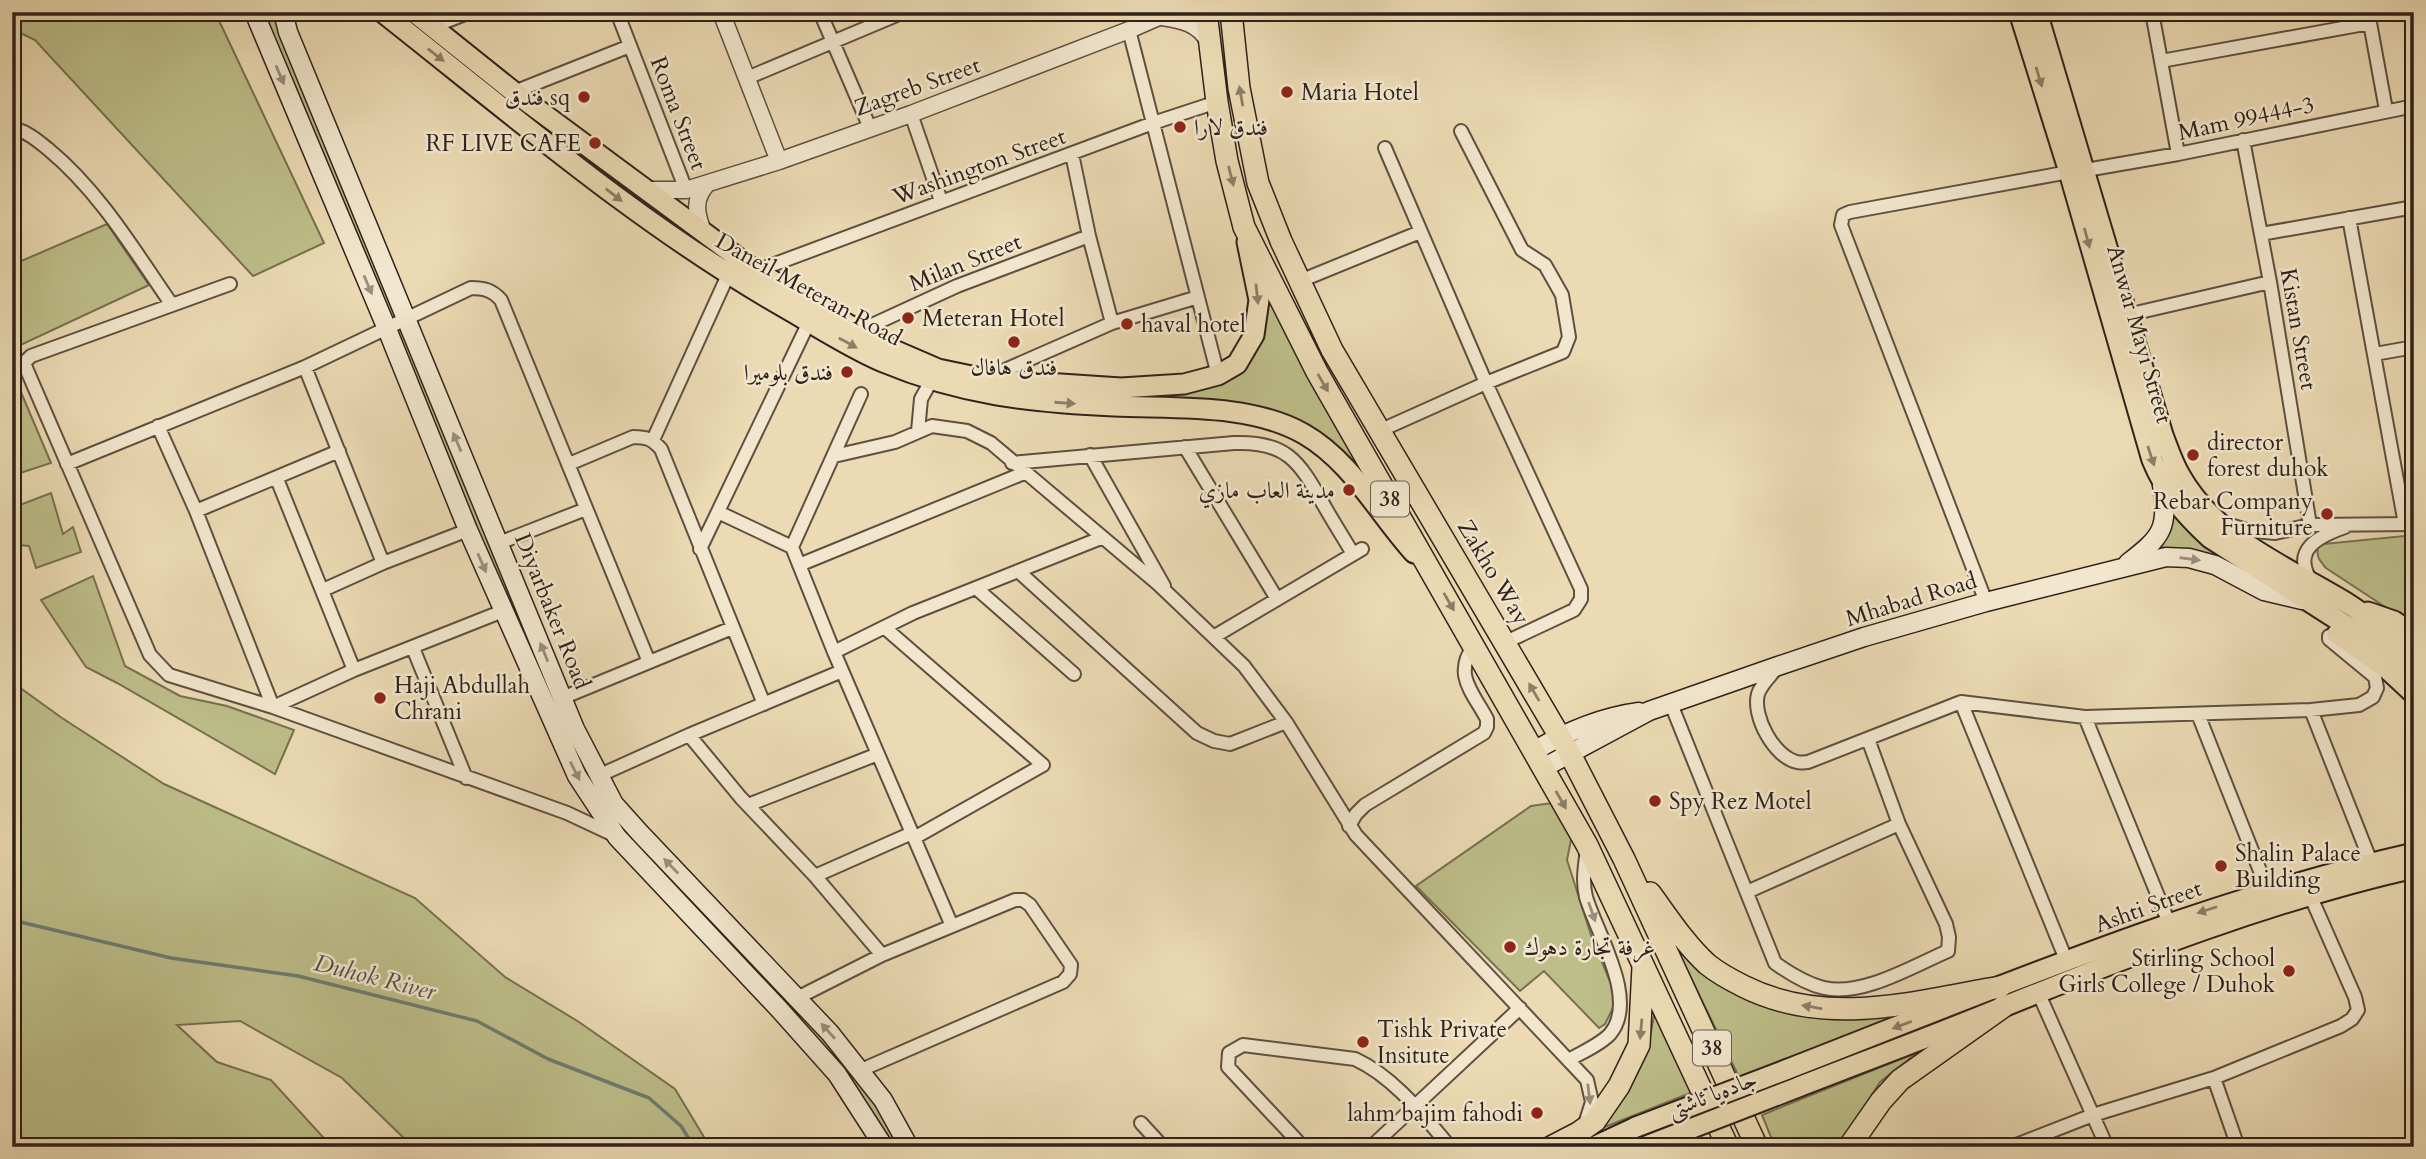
<svg xmlns="http://www.w3.org/2000/svg" width="2426" height="1159" font-family="Cardo,Amiri,serif">
	<style>
		.green { fill: #bdbe89; stroke: #767052; stroke-width: 2 }
		.lines { fill: none; stroke-linecap: round; stroke-linejoin: round }
		.stream { stroke: #6e7d73; stroke-width: 3.5 }
		.minor-casing { stroke: #5f4f41; stroke-width: 16 }
		.tertiary-casing { stroke: #5f4f41; stroke-width: 19 }
		.secondary-casing { stroke: #30211b; stroke-width: 21 }
		.primary-casing { stroke: #30211b; stroke-width: 23 }
		.trunk-casing { stroke: #30211b; stroke-width: 24 }
		.minor { stroke: #f2e7ce; stroke-width: 12 }
		.tertiary { stroke: #f2e7ce; stroke-width: 16 }
		.secondary { stroke: #f2e7ce; stroke-width: 18 }
		.primary { stroke: #ebdab3; stroke-width: 19 }
		.trunk { stroke: #ebdab3; stroke-width: 21 }
		.primary-bridge-casing { stroke: #30211b; stroke-width: 23; stroke-linecap: butt }
		.primary-bridge { stroke: #ebdab3; stroke-width: 19 }
		.oneway { fill: #8e7e67 }
		.oneway2 { fill: #9b8e7d }
		.poi-dot { fill: #8f2418; stroke: #f2e7ce; stroke-width: 2.5 }
		.labels { text-anchor: middle; stroke-width: 5; stroke-linejoin: round; paint-order: stroke }
		.shield { fill: #f2e7ce; stroke: #6a5c51; stroke-width: 2 }
		.shield-label { font-size: 21px; font-weight: bold; fill: #30211b }
		.street-label { font-size: 23px; fill: #30211b; stroke: #f2e7ce }
		.poi-label { font-size: 23px; fill: #30211b; stroke: #f2e7ce; text-anchor: start }
		.water-label { font-size: 24px; font-style: italic; fill: #4f4f47; stroke: #f2e7ce }
	</style>
	<rect width="100%" height="100%" fill="#ebdab3"/>
	<filter id="stains"><feTurbulence type="fractalNoise" baseFrequency=".00286" numOctaves="4"/><feColorMatrix values="0 0 0 0 .2 0 0 0 0 .09 0 0 0 0 .02 0 0 0 .5 -.17"/></filter>
	<radialGradient id="worn" r=".72"><stop offset=".6" stop-color="#630" stop-opacity="0"/><stop offset="1" stop-color="#630" stop-opacity=".3"/></radialGradient>
	<!-- green -->
	<path class="green" d="M12 12H215L324 243 253 276 35 40 12 29Z
		M254 12H283L598 776 771 968 909 1147H884L837 1074 617 837 577 776Z
		M107 224 149 285 12 349V265Z
		M1260 279 1383 503 1315 434 1158 400 1031 388 1233 373Z
		M12 371 51 463 14 475 19 500 12 502Z
		M51 493 63 534 73 527 81 552 36 568 29 546 19 545 12 519V508Z
		M2170 505 2268 587 2213 557 2155 546Z
		M2414 535V626L2326 568C2320 561 2316 557 2318 547L2324 544Z
		M93 576 125 666 180 696 227 706 294 730 275 774 117 683 86 667 41 600Z
		M12 682 62 718 164 784 415 898 505 977 579 1022 675 1089 710 1147H413L342 1078 240 1021 177 1025 217 1062 271 1080 332 1147H12Z
		M1552 803 1572 835 1567 860 1591 935 1611 984 1615 1004 1605 1024 1599 1028 1544 971 1520 991 1416 886 1531 806Z
		M1678 951C1713 980 1775 1013 1820 1018 1851 1022 1886 1015 1918 1012L1739 1077Z
		M1655 1004 1693 1092 1587 1134C1623 1093 1652 1061 1655 1004Z
		M1918 1052 1880 1082 1839 1147H1775L1762 1115Z"/>
	<g class="lines">
		<!-- stream -->
		<path class="stream" d="M12 920 171 958 298 976 477 1021 548 1059 649 1098 681 1126 694 1147"/>
		<defs>
			<path id="minor" d="M617 12 686 190
				M820 12 870 128
				M2152 12 2178 154
				M2368 12 2386 110
				M432 27 470 12
				M1129 30 1218 375
				M2161 61 2370 23
				M747 78 904 12
				M514 92 630 46
				M911 114 941 201
				M16 129C29 133 38 141 48 149 100 192 134 250 172 305
				M2243 140 2270 282 2310 525
				M1385 148 1486 383 1581 589V599L1574 610 1506 642
				M1072 154 1089 236 1112 323
				M2086 170 2178 154 2414 106
				M2349 218 2405 524
				M2261 234 2414 207
				M756 271 1153 123 1217 102
				M1300 281 1420 232
				M230 284 31 356 25 362 26 368 150 655 169 675 273 707 567 813 614 835
				M2127 315 2270 282
				M859 331 957 286 1089 236
				M2375 354 2414 347
				M305 367 383 563
				M989 377 1112 323 1198 297
				M158 426 196 511 273 707 354 670 503 611
				M918 431 921 399 931 381
				M1379 431 1486 383 1563 352 1569 337 1562 295 1545 265 1522 250 1461 131
				M653 440 728 275
				M1185 447 1277 599
				M1090 455 1164 586
				M834 456 895 442 932 426 967 431 991 443 1158 584 1244 666 1286 722 1356 835 1587 1080 1592 1102 1585 1124
				M1012 463 1234 443C1286 441 1299 461 1322 502 1332 520 1343 537 1353 554
				M67 464 305 367 471 288C484 288 492 290 501 300L649 662
				M569 464 633 437C647 437 652 439 661 449L764 704
				M277 479 354 670
				M196 511 339 451
				M718 512 792 547 834 652 952 926
				M2227 524 2246 530 2275 533 2310 525 2413 524
				M499 543 586 509
				M792 547 861 394
				M700 549 809 322
				M799 565 1024 473
				M1018 571 1197 733 1214 741 1230 744 1286 722
				M2312 582C2290 550 2319 536 2345 527
				M976 588 1074 674
				M323 590 383 563 468 530
				M1986 602 1841 225 1843 215 1850 212 2069 172
				M885 628 1043 765 914 838
				M1215 636 1362 549
				M413 648 466 778
				M834 652 913 613 1101 538
				M1778 666C1772 675 1761 684 1758 694 1752 716 1774 757 1797 762 1801 763 1805 762 1808 762L1961 702 2085 717 2311 710 2359 705 2373 697 2377 688 2375 677 2329 639V636
				M562 698 732 628
				M1961 702 2067 962
				M1671 704 1775 963C1789 973 1807 984 1824 988 1862 997 1913 966 1948 951L1949 937 1946 924 1899 824 1868 739
				M2311 710 2371 862
				M2198 714 2268 891
				M2085 717 2169 923
				M689 735 741 798 815 876 882 955
				M598 776 689 735 842 671
				M748 805 878 754
				M1349 826 1356 814 1365 805 1484 733 1487 727V719C1472 691 1453 675 1474 645
				M815 876 912 833
				M1747 892 1899 824
				M2038 992 2107 1147
				M797 998 882 955 1015 900H1023L1030 905 1071 965 1070 974 1063 982 861 1070
				M1569 1060C1582 1052 1600 1045 1610 1034 1639 1000 1597 934 1586 897 1582 881 1585 865 1587 849
				M2214 1078 2238 1147
				M1141 1123 1163 1147
				M1303 1147 1228 1067 1229 1053 1243 1045 1355 1059C1394 1077 1423 1115 1450 1147
				M1371 1147 1520 1008
				M2011 1147 2093 1115 2214 1078 2341 1026 2352 1019 2358 1010 2355 997 2310 895"/>
			<path id="tertiary" d="M721 12 779 161
				M1162 17C1182 20 1198 23 1209 42
				M646 190H686L779 161 911 114 1129 30 1170 12
				M703 231C696 214 693 199 707 184"/>
			<path id="secondary" d="M254 12 387 329 468 530 577 776 617 837 779 1009 837 1074 884 1147
				M283 12 288 32 575 729 614 804 640 833 830 1033 883 1100 909 1147
				M2128 563C2162 537 2169 528 2162 485
				M1534 751C1566 732 1602 717 1639 712
				M1543 768 1649 711 1778 666 1864 637 1986 602 2166 557 2189 558 2215 565 2264 591 2302 600"/>
			<path id="primary" d="M382 12C514 116 641 226 787 309 818 327 850 348 883 362 962 395 1029 402 1114 406 1173 409 1250 403 1304 434 1351 461 1378 513 1414 553
				M414 12 514 92 756 271 887 347 938 369 986 379 1121 388 1184 384 1218 375 1237 364 1254 335 1259 300 1247 242
				M2019 12 2069 172 2152 460C2165 492 2185 515 2210 538L2386 651 2414 676
				M2037 12 2163 435C2168 448 2173 463 2180 475 2217 541 2289 567 2350 605 2372 619 2393 638 2414 655
				M2368 612 2394 621 2414 635
				M2337 634 2386 668 2414 694
				M1788 1069C1994 989 2198 902 2414 853
				M1796 1088C1865 1061 1935 1035 2003 1007 2137 953 2273 900 2414 868
				M1593 1147 1636 1127"/>
			<path id="trunk" d="M1206 12 1217 102 1227 161 1244 227 1317 372 1587 845 1728 1147
				M1231 12 1239 88 1258 183 1281 241 1332 350 1570 754 1624 859 1757 1147
				M1650 893C1667 916 1685 944 1707 964 1718 973 1731 980 1743 986 1826 1028 1915 1002 2000 987
				M1551 1147 1578 1133 1595 1121 1619 1086 1639 1045 1643 967
				M1849 1147 1881 1101 1900 1080 2003 1007"/>
		</defs>
		<!-- minor casing -->
		<use href="#minor" class="minor-casing"/>
		<!-- tertiary casing -->
		<use href="#tertiary" class="tertiary-casing"/>
		<!-- secondary casing -->
		<use href="#secondary" class="secondary-casing"/>
		<!-- primary casing -->
		<use href="#primary" class="primary-casing"/>
		<!-- trunk casing -->
		<use href="#trunk" class="trunk-casing"/>
		<!-- minor -->
		<use href="#minor" class="minor"/>
		<!-- tertiary -->
		<use href="#tertiary" class="tertiary"/>
		<!-- secondary -->
		<use href="#secondary" class="secondary"/>
		<!-- primary -->
		<use href="#primary" class="primary"/>
		<!-- trunk -->
		<use href="#trunk" class="trunk"/>
		<defs>
			<path id="primary-bridge" d="M1636 1127 1788 1069
				M1646 1146 1796 1088"/>
		</defs>
		<!-- primary-bridge casing -->
		<use href="#primary-bridge" class="primary-bridge-casing"/>
		<!-- primary-bridge -->
		<use href="#primary-bridge" class="primary-bridge"/>
	</g>
	<!-- one-way arrows -->
	<defs><path id="oneway-solid" d="M-6-.8H1V-3.2L6.5 0L1 3.2V.8H-6Z" transform="scale(1.75)"/></defs>
	<g class="oneway">
		<use href="#oneway-solid" transform="translate(436 55) rotate(38)"/>
		<use href="#oneway-solid" transform="translate(2039 77) rotate(73)"/>
		<use href="#oneway-solid" transform="translate(1241 96) rotate(-100)"/>
		<use href="#oneway-solid" transform="translate(1231 176) rotate(76)"/>
		<use href="#oneway-solid" transform="translate(614 195) rotate(38)"/>
		<use href="#oneway-solid" transform="translate(2087 238) rotate(75)"/>
		<use href="#oneway-solid" transform="translate(1257 294) rotate(84)"/>
		<use href="#oneway-solid" transform="translate(848 343) rotate(29)"/>
		<use href="#oneway-solid" transform="translate(1323 383) rotate(60)"/>
		<use href="#oneway-solid" transform="translate(1065 403) rotate(4)"/>
		<use href="#oneway-solid" transform="translate(2151 456) rotate(72)"/>
		<use href="#oneway-solid" transform="translate(1449 602) rotate(60)"/>
		<use href="#oneway-solid" transform="translate(1534 692) rotate(-120)"/>
		<use href="#oneway-solid" transform="translate(1561 800) rotate(60)"/>
		<use href="#oneway-solid" transform="translate(2207 910) rotate(162)"/>
		<use href="#oneway-solid" transform="translate(1812 1007) rotate(-170)"/>
		<use href="#oneway-solid" transform="translate(1902 1025) rotate(159)"/>
		<use href="#oneway-solid" transform="translate(1641 1029) rotate(95)"/>
	</g>
	<g class="oneway2">
		<use href="#oneway-solid" transform="translate(280 75) rotate(67)"/>
		<use href="#oneway-solid" transform="translate(368 285) rotate(67)"/>
		<use href="#oneway-solid" transform="translate(457 442) rotate(-113)"/>
		<use href="#oneway-solid" transform="translate(2190 559) rotate(8)"/>
		<use href="#oneway-solid" transform="translate(482 563) rotate(66)"/>
		<use href="#oneway-solid" transform="translate(544 652) rotate(-112)"/>
		<use href="#oneway-solid" transform="translate(575 771) rotate(63)"/>
		<use href="#oneway-solid" transform="translate(671 866) rotate(-134)"/>
		<use href="#oneway-solid" transform="translate(1592 912) rotate(71)"/>
		<use href="#oneway-solid" transform="translate(828 1031) rotate(-132)"/>
		<use href="#oneway-solid" transform="translate(1589 1094) rotate(83)"/>
	</g>
	<!-- markers -->
	<g class="poi-dot">
		<circle cx="1287" cy="92" r="7"/>
		<circle cx="584" cy="97" r="7"/>
		<circle cx="1180" cy="127" r="7"/>
		<circle cx="595" cy="143" r="7"/>
		<circle cx="908" cy="318" r="7"/>
		<circle cx="1127" cy="324" r="7"/>
		<circle cx="1014" cy="342" r="7"/>
		<circle cx="847" cy="372" r="7"/>
		<circle cx="2193" cy="455" r="7"/>
		<circle cx="1349" cy="490" r="7"/>
		<circle cx="2327" cy="514" r="7"/>
		<circle cx="380" cy="698" r="7"/>
		<circle cx="1655" cy="801" r="7"/>
		<circle cx="2221" cy="866" r="7"/>
		<circle cx="1510" cy="947" r="7"/>
		<circle cx="2289" cy="971" r="7"/>
		<circle cx="1363" cy="1042" r="7"/>
		<circle cx="1537" cy="1113" r="7"/>
	</g>
	<g class="labels">
		<!-- shield labels -->
		<g class="shield">
			<rect x="1371" y="481.5" width="38" height="35" rx="5"/>
			<rect x="1693" y="1030.5" width="38" height="35" rx="5"/>
		</g>
		<g class="shield-label">
			<text x="1390" y="506">38</text>
			<text x="1712" y="1055">38</text>
		</g>
		<!-- street labels -->
		<g class="street-label">
			<text transform="translate(917 86) rotate(-20)" y="8">Zagreb Street</text>
			<text transform="translate(679 113) rotate(69)" y="8">Roma Street</text>
			<text transform="translate(2246 118) rotate(-12)" y="8">Mam 99444-3</text>
			<text transform="translate(979 166) rotate(-20)" y="8">Washington Street</text>
			<text transform="translate(965 262) rotate(-22)" y="8">Milan Street</text>
			<text transform="translate(809 289) rotate(29)" y="8">Daneil Meteran Road</text>
			<text transform="translate(2299 329) rotate(80)" y="8">Kistan Street</text>
			<text transform="translate(2140 334) rotate(74)" y="8">Anwar Mayi Street</text>
			<text transform="translate(1494 572) rotate(59)" y="8">Zakho Way</text>
			<text transform="translate(1911 599) rotate(-17)" y="8">Mhabad Road</text>
			<text transform="translate(553 611) rotate(68)" y="8">Diyarbaker Road</text>
			<text transform="translate(2148 906) rotate(-20)" y="8">Ashti Street</text>
			<text transform="translate(1712 1094) rotate(-21)" y="8">جادەیا ئاشتی</text>
		</g>
		<!-- poi labels -->
		<g class="poi-label">
			<text x="1301" y="100">Maria Hotel</text>
			<text x="570" y="105" text-anchor="end">فندق sq</text>
			<text x="1194" y="135">فندق لارا</text>
			<text x="581" y="151" text-anchor="end">RF LIVE CAFE</text>
			<text x="922" y="326">Meteran Hotel</text>
			<text x="1141" y="332">haval hotel</text>
			<text x="1014" y="375" text-anchor="middle">فندق هافال</text>
			<text x="833" y="380" text-anchor="end">فندق بلوميرا</text>
			<text x="2207" y="450">director<tspan x="2207" dy="26">forest duhok</tspan></text>
			<text x="1335" y="498" text-anchor="end">مدينة العاب مازي</text>
			<text x="2313" y="509" text-anchor="end">Rebar Company<tspan x="2313" dy="26">Furniture</tspan></text>
			<text x="394" y="693">Haji Abdullah<tspan x="394" dy="26">Chrani</tspan></text>
			<text x="1669" y="809">Spy Rez Motel</text>
			<text x="2235" y="861">Shalin Palace<tspan x="2235" dy="26">Building</tspan></text>
			<text x="1524" y="955">غرفة تجارة دهوك</text>
			<text x="2275" y="966" text-anchor="end">Stirling School<tspan x="2275" dy="26">Girls College / Duhok</tspan></text>
			<text x="1377" y="1037">Tishk Private<tspan x="1377" dy="26">Insitute</tspan></text>
			<text x="1523" y="1121" text-anchor="end">lahm bajim fahodi</text>
		</g>
		<!-- water labels -->
		<g class="water-label">
			<text transform="translate(375 977) rotate(14)" y="8">Duhok River</text>
		</g>
	</g>
	<!-- margin -->
	<rect width="2426" height="1159" fill="none" stroke="#ebdab3" stroke-width="42"/>
	<rect x="14" y="14" width="2398" height="1131" fill="none" stroke="#30211b" stroke-width="3.5"/>
	<rect x="21" y="21" width="2384" height="1117" fill="none" stroke="#30211b" stroke-width="2"/>
	<rect width="100%" height="100%" filter="url(#stains)"/>
	<rect width="100%" height="100%" fill="url(#worn)"/>
</svg>
